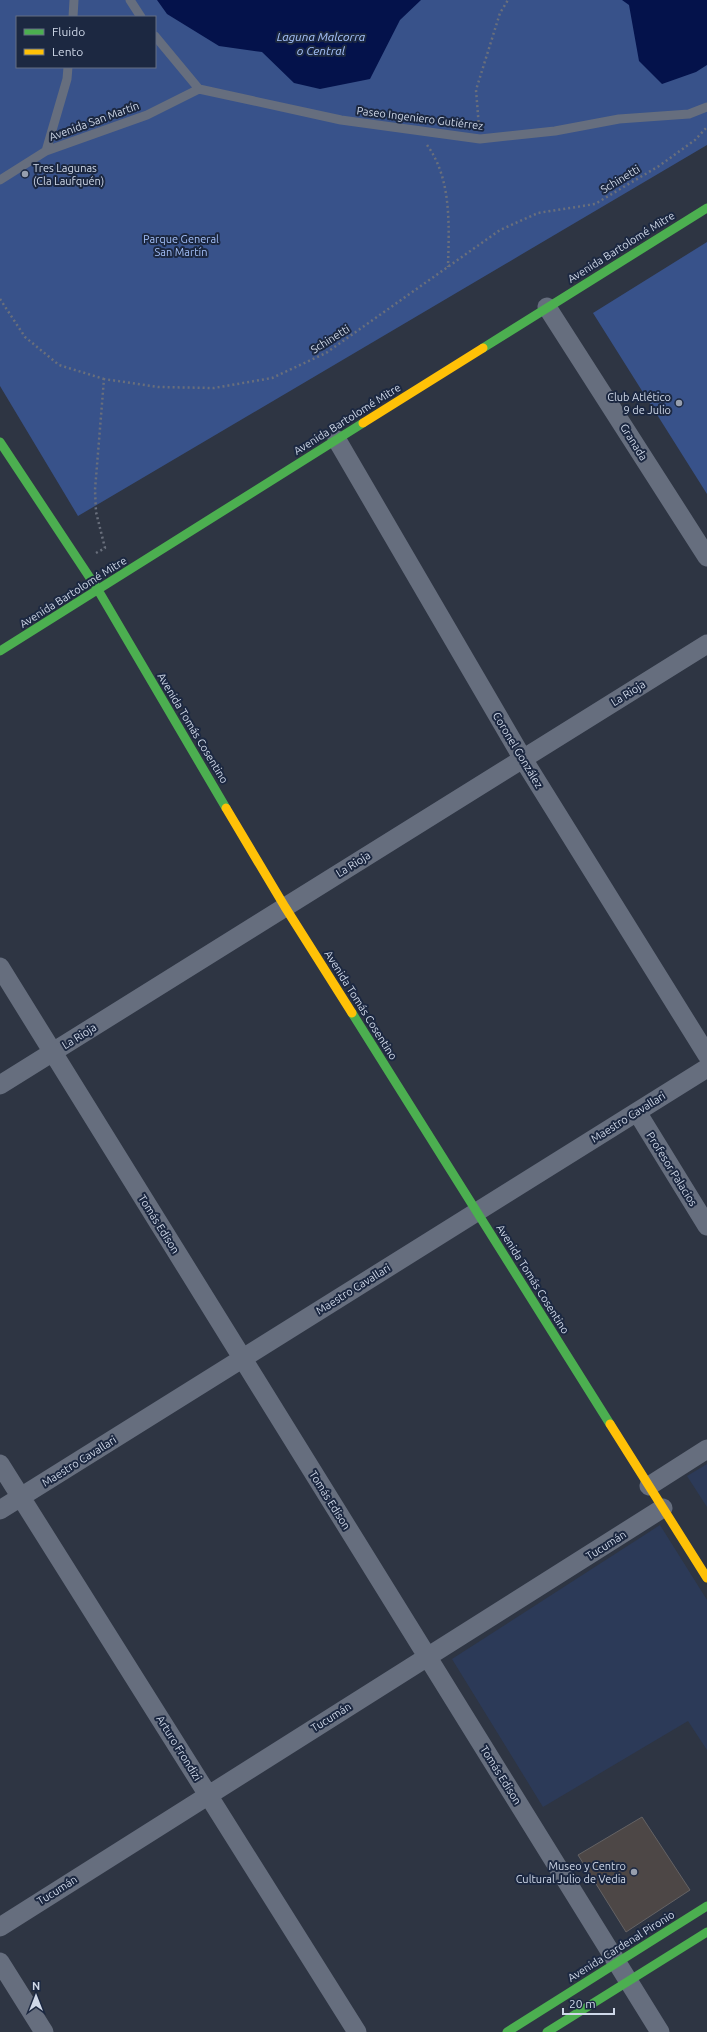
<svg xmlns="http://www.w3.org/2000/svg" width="707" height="2032" font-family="Ubuntu,sans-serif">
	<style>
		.built { fill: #2c3a58 }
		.green { fill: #38528a; fill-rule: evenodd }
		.water { fill: #04124b }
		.building { fill: #4d4746; stroke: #646264 }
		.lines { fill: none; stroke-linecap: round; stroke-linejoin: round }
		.path { stroke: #696f7c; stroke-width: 2.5; stroke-dasharray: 2 3; stroke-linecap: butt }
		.lane { stroke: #666e7e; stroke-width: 9 }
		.street { stroke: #666e7e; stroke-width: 19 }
		.fast { stroke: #4caf50; stroke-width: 9 }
		.slow { stroke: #ffc107; stroke-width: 9 }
		.poi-dot { fill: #979fae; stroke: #1c2841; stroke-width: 1.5 }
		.labels { text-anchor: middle; stroke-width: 4; stroke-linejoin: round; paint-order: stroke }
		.street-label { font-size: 11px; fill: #cfd8e8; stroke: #1c2841 }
		.poi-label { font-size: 11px; fill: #cfd8e8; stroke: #1c2841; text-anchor: end }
		.park-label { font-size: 11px; fill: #a3bff7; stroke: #1c2841 }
		.water-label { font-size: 12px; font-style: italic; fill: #a7c4fc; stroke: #1c2841 }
	</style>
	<rect width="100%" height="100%" fill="#2e3543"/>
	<!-- built -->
	<path class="built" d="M707 1464V1507L687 1476Z
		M660 1525 707 1600V1750L688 1721 543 1807 452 1659Z"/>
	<!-- green -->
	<path class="green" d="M0 0H707V145L78 516 0 386ZM17 17H155V67H17Z
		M707 242V494L593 313Z"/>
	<!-- water -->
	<path class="water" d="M157 0H421L400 20 370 79 320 89 294 83 262 52 219 46 167 14Z
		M622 0H707V65L696 72 662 84 639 61 629 5Z"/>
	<!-- building -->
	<path class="building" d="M642 1817 690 1890 626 1932 578 1855Z"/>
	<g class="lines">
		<!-- path -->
		<path class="path" d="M479 127 476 90 500 13 508 0
			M427 145C452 179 449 226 448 267
			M0 299 25 337 59 365 104 379
			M96 553 105 548 96 512 95 490 104 379 158 387 214 388 272 378 326 353 500 230 538 213 595 204 659 166 695 140 707 127"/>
		<!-- lane -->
		<path class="lane" d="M130 0 141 17
			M73 17 74 0
			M155 36 199 89 341 120 480 139 555 131 619 119 689 114 707 107
			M46 151 67 79 68 67
			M0 180 46 151 147 115 199 89"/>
		<!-- street -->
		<path class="street" d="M547 307 707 557
			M337 440 523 759 707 1055
			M0 967 660 2032
			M0 1085 707 644
			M637 1112 707 1226
			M0 1464 357 2032
			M649 1486 707 1449
			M0 1510 707 1068
			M0 1927 663 1508
			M0 1962 44 2032"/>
		<!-- fast -->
		<path class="fast" d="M483 348 707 208
			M0 442 98 590 226 808
			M0 651 363 423
			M352 1013 610 1424
			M507 2032 707 1906
			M547 2032 707 1932"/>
		<!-- slow -->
		<path class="slow" d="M363 423 483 348
			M226 808 285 907 352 1013
			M610 1424 707 1578"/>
	</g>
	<!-- markers -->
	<g class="poi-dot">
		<circle cx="25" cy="174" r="4"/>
		<circle cx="679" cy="403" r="4"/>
		<circle cx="634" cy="1872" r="4"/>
	</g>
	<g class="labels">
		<!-- street labels -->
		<g class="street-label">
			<text transform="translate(420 118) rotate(7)" y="4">Paseo Ingeniero Gutiérrez</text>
			<text transform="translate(94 121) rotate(-20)" y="4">Avenida San Martín</text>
			<text transform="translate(620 179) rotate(-31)" y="4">Schinetti</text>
			<text transform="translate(621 247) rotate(-32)" y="4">Avenida Bartolomé Mitre</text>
			<text transform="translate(330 339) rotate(-32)" y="4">Schinetti</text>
			<text transform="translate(347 419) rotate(-32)" y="4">Avenida Bartolomé Mitre</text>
			<text transform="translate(634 442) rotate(58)" y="4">Granada</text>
			<text transform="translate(73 592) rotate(-32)" y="4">Avenida Bartolomé Mitre</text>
			<text transform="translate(628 693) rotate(-32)" y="4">La Rioja</text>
			<text transform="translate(193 728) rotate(59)" y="4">Avenida Tomás Cosentino</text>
			<text transform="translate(518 750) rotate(59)" y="4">Coronel González</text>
			<text transform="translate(353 864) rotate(-32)" y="4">La Rioja</text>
			<text transform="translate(361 1005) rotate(58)" y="4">Avenida Tomás Cosentino</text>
			<text transform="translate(79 1036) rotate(-32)" y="4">La Rioja</text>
			<text transform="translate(628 1117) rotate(-32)" y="4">Maestro Cavallari</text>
			<text transform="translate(672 1169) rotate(58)" y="4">Profesor Palacios</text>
			<text transform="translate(159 1224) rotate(58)" y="4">Tomás Edison</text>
			<text transform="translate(533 1279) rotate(58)" y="4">Avenida Tomás Cosentino</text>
			<text transform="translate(353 1289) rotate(-32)" y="4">Maestro Cavallari</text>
			<text transform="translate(79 1461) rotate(-32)" y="4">Maestro Cavallari</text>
			<text transform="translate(330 1500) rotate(58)" y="4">Tomás Edison</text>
			<text transform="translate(606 1545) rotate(-32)" y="4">Tucumán</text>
			<text transform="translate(331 1717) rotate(-32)" y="4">Tucumán</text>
			<text transform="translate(179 1748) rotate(58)" y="4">Arturo Frondizi</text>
			<text transform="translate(501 1775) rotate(58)" y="4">Tomás Edison</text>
			<text transform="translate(57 1890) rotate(-32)" y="4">Tucumán</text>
			<text transform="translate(621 1946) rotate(-32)" y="4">Avenida Cardenal Pironio</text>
		</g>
		<!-- poi labels -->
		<g class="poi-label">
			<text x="33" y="172" text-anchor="start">Tres Lagunas<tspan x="33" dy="13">(Cla Laufquén)</tspan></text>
			<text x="671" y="401">Club Atlético<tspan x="671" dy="13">9 de Julio</tspan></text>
			<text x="626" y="1870">Museo y Centro<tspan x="626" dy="13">Cultural Julio de Vedia</tspan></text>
		</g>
		<!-- park labels -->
		<g class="park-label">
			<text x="181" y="243">Parque General<tspan x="181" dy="13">San Martín</tspan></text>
		</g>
		<!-- water labels -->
		<g class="water-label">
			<text x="321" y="41">Laguna Malcorra<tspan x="321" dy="14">o Central</tspan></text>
		</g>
	</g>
	<!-- legend -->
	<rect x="16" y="16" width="140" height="52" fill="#1c2841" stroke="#646e84"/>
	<rect x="24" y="29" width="20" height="6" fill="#4caf50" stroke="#646e84"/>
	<text x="52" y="36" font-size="12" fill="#cfd8e8">Fluido</text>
	<rect x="24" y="49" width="20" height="6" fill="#ffc107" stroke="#646e84"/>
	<text x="52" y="56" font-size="12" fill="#cfd8e8">Lento</text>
	<!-- north arrow -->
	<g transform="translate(36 1996)" stroke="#1c2841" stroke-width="3" paint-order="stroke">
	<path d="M0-3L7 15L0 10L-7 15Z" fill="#cfd8e8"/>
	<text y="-6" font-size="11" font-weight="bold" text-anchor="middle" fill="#cfd8e8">N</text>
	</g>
	<!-- scale -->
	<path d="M563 2008v6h51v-6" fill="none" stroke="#cfd8e8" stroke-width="2"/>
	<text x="569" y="2008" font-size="12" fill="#cfd8e8" stroke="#1c2841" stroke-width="3" paint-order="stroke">20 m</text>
</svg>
